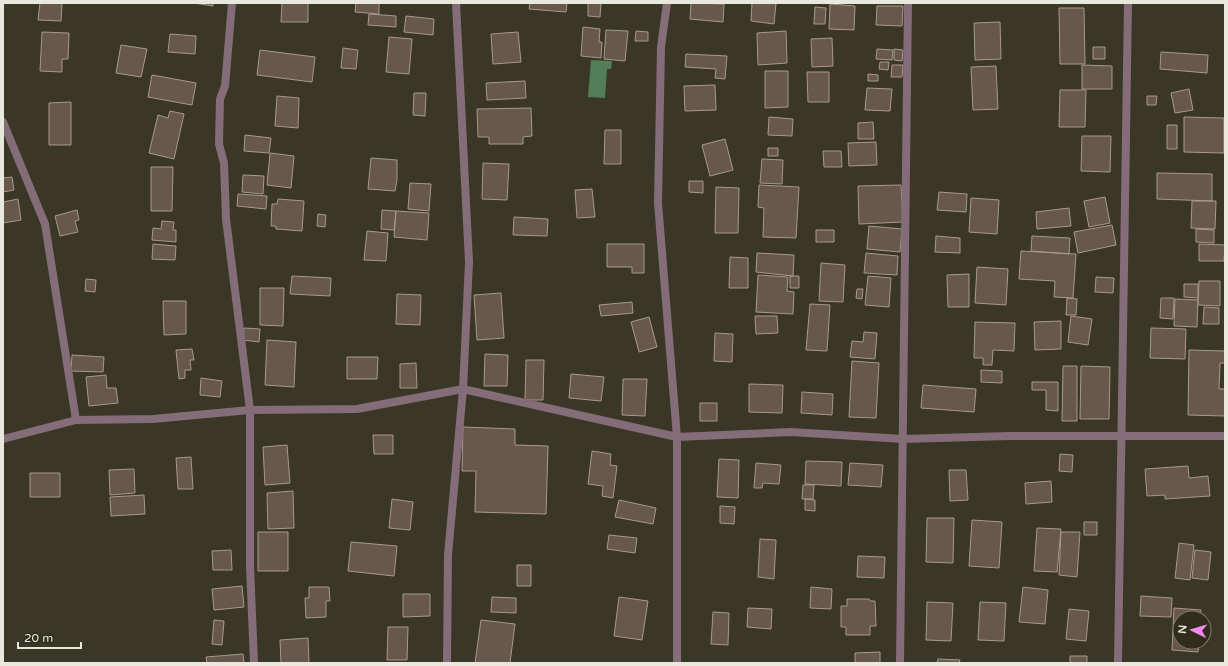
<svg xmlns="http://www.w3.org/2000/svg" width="1228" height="666" font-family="'Varela Round',sans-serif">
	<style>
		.forest { fill: #537d57 }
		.building { fill: #67584b; stroke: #aa998b }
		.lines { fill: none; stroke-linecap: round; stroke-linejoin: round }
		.street { stroke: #846d79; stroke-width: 8 }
	</style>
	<rect width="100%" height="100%" fill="#3a3726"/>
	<!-- forest -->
	<path class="forest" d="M591 60 612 61 611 69H607L605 98 588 97Z"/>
	<!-- building -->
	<path class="building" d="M40 3H62L61 21 38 20Z
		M194 3H213V6Z
		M282 3H308V22H281Z
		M356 3H379V14L355 12Z
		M530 3H567L566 12 529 9Z
		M588 3H601L600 17 588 16Z
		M691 3 724 4 723 22 690 19Z
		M752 3H776L774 24 751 21Z
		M830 4 855 6 854 30 829 29Z
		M877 6H903L902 26 876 25Z
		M815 7 826 8 825 24H814Z
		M1059 8H1084L1085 64H1060Z
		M369 14 396 16V27L368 25Z
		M406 16 434 19 433 35 404 32Z
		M1000 22 1001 59 975 60 974 23Z
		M583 27 600 29 599 42H602L601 58 581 56Z
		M606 30 628 31 625 61 604 59Z
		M636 31 648 32V41H635Z
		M786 31 787 63 758 65 757 33Z
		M42 32 69 33 68 59H62V72L40 71Z
		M518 32 521 62 493 64 491 34Z
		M170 34 196 36 195 54 168 52Z
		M389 37 412 39 409 74 386 72Z
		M832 38 833 66 812 67 811 39Z
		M121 45 147 49 141 77 116 73Z
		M1093 47H1105V59H1093Z
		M343 48 358 50 356 69 341 68Z
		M877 49 893 50 892 60 876 59Z
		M894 49 903 50 902 61 894 60Z
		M260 50 315 57 312 82 257 75Z
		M1161 52 1208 55 1207 73 1160 69Z
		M686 54 727 56 725 79 715 78 716 69 685 67Z
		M880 62H889L888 70 879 69Z
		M892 65H903L902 77H891Z
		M1082 65 1112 66V89H1082Z
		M996 66 998 109 973 110 971 67Z
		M765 71H788V107L765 108Z
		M807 72H829V102H808Z
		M868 74 878 75V81H868Z
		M152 75 196 83 192 105 148 97Z
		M525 81 526 98 487 100 486 83Z
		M715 85 716 110 685 111 684 86Z
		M867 88 892 89 890 111 865 110Z
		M1189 89 1193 110 1175 113 1171 93Z
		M1060 90H1086L1085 127H1059Z
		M414 93H426L425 116 413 115Z
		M277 96 299 98 298 128 275 126Z
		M1147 96H1157L1156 105H1147Z
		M71 102V145H49V103Z
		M531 108 532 136 523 137V144H489V137H478L477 109Z
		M170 111 184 114 174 159 149 153 158 115 168 118Z
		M769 117 793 119 792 136 768 135Z
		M1184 117 1224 118V153L1184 152Z
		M873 122 874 139H858V123Z
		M1167 125H1177V149H1167Z
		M605 130H621V164H604Z
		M245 135 271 138 269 153 244 151Z
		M1082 136H1111L1110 172 1081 171Z
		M725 139 733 170 710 176 702 145Z
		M876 142 877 165 849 166 848 143Z
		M768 148H778V156H768Z
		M823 151H841L842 167H824Z
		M270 153 294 156 291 188 267 185Z
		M371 158 397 160V180L395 191 368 189Z
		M762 159 783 160 782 184 760 183Z
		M483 163 509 164 507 200 482 199Z
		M151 167H173L172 211H151Z
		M1157 173 1212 174V201L1157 199Z
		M243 175 264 176 263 194 242 192Z
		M12 177 14 190 3 192V178Z
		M689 181H703V193L689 192Z
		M410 183 431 184 429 211 408 209Z
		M759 185 799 187 796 238 763 237 764 208 758 207Z
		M901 185 903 222 859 224 858 186Z
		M716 187 739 188 738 233H715Z
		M592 189 595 217 577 218 575 190Z
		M939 192 967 194 966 212 937 210Z
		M238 194 267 196 266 209 237 206Z
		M1105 197 1110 223 1089 227 1084 201Z
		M971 198 999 200 997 234 969 232Z
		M18 199 21 220 3 223V202Z
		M278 199 304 201 302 231 276 229V226H271L272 204H277Z
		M1192 201H1216L1215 229 1191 228Z
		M1069 208 1071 226 1037 229 1036 212Z
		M77 210 79 220 75 221 78 232 60 236 55 216Z
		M382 210 396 211 394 230 381 229Z
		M396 211 429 213 427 240 394 237Z
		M318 214 326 215 325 227 317 226Z
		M514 217 548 219 547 236 513 235Z
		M162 221 174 222 173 230H176V242L152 240 153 228 161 229Z
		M1112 225 1116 245 1078 253 1074 232Z
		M869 226 902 229 900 252 867 249Z
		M1196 229 1214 230V243L1196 242Z
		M816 230H834V242H816Z
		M367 231 388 233 386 261 364 260Z
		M936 236 960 238V253L935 252Z
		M1032 236 1070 238 1069 254 1031 251Z
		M153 244 176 246 175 260 152 259Z
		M607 244H644V273H632V267H607Z
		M1199 244 1225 245 1224 261H1199Z
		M1021 251 1076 254 1073 298 1054 297 1055 281 1019 279Z
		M757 253 794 255 793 276 756 272Z
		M866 253 898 256 897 275 864 273Z
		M730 257 748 258V288H729Z
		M821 263 845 265 843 302 819 301Z
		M977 267 1008 269 1006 305 975 303Z
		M969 274V307H948L947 275Z
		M758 275 788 277 787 291 794 292 793 314 756 312Z
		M292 276 331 278 330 296 290 294Z
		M790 276H799V288H790Z
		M868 276 891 278 889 307 865 305Z
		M1096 277 1114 278 1113 293 1095 292Z
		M86 279 96 280 95 292 85 291Z
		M1199 281H1220V306L1198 305Z
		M1184 284H1198V298L1184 297Z
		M260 288H284L283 326 260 325Z
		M857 289H863L862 299 856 298Z
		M501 293 504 338 477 340 474 295Z
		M397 294 421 295 420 325 396 324Z
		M1067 298 1077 299 1076 315H1066Z
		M1161 298H1174L1173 319 1160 318Z
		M1175 299 1198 300 1197 327 1174 326Z
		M163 301H186V334L164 335Z
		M632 302 633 313 601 316 599 305Z
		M810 304 830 305 827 351 806 350Z
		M1204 307 1219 308V324H1203Z
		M755 316H777L778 333 756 334Z
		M1071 316 1092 319 1088 345 1068 342Z
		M649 317 657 347 639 352 631 322Z
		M1061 321V349L1035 350 1034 322Z
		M975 322 1015 323 1014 351 993 350 992 365H983V358H974Z
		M244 328 260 329 259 342 243 340Z
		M1151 328 1186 329 1185 359 1150 358Z
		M864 332 877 333 875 359 850 357 852 341 863 342Z
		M715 333 733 334 732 362 714 361Z
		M267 340 296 342 294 387 265 385Z
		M192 349 194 360H190L191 370H185V378L179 379 176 350Z
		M1189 350 1225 351V363H1220L1219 389H1225V416L1188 415Z
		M485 354 508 355 507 386H484Z
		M72 355 104 357 103 372 71 371Z
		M347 357H378L377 379H347Z
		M526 360H544L543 400H525Z
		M852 361 879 363 876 418 849 417Z
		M416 363 417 388H400V364Z
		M1063 366H1077V421H1062Z
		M1081 366 1110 367 1109 419H1080Z
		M981 370 1002 371V383L981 382Z
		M571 374 604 377 601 401 569 398Z
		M106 375 107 388H116L118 403 89 406 86 377Z
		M201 378 222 381 220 397 200 395Z
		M623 379H647L645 416 622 415Z
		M1032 382H1058V411L1046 410V390H1032Z
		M749 384 783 385 782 413 749 412Z
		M923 385 976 389 974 412 921 408Z
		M802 392 833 394 832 415 801 413Z
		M700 403H717V421H700Z
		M463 427 515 429V445L548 446 546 514 475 512 476 471H462Z
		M373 435H393V454H374Z
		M287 445 290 483 265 485 263 447Z
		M592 451 611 454 610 465 617 466 613 498 602 496 603 486 588 484Z
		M1060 454 1073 455 1072 472 1059 471Z
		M191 457 193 489H178L176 458Z
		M719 459 739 460 738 498 717 497Z
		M806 461 842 462 841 486 805 484Z
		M756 463 781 465 779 484 763 483 762 488H754Z
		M850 463 883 465 881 487 848 485Z
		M1188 466 1189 478 1208 476 1210 496 1165 499V495L1147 496 1145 469Z
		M134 469 135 493 110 495 109 470Z
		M949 470H966L968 500 950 501Z
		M30 473H60V497H30Z
		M1051 481 1052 502 1026 504 1025 483Z
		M803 485H814L813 499H802Z
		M293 491 294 528 268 529 267 493Z
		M144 495 145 514 111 516 110 497Z
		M392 499 413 502 410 530 389 528Z
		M805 499 815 500V511L805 510Z
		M619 500 656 508 653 524 615 517Z
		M720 506 735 507 734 524 720 523Z
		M927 518H954L953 563 926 562Z
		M972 520 1002 522 999 568 969 566Z
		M1084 522H1097V535H1084Z
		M1037 528 1061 529 1057 572 1034 571Z
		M258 532H288V571H258Z
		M1061 532H1080L1077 577 1059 575Z
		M609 535 637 538 635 553 607 549Z
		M760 539 776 540 774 579 758 577Z
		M351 542 397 546 394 576 348 571Z
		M1179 543 1194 545 1190 580 1175 578Z
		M231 550 232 570H213L212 551Z
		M1195 550 1211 552 1208 580 1192 578Z
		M858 556 885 557 884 578 857 577Z
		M517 565H531V586H517Z
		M242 586 244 607 214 610 212 589Z
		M309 587H329L330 601H326V617L306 618 305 598H309Z
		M811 587 832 589 831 609 810 608Z
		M1023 587 1048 590 1045 624 1019 622Z
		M403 594H430V616L403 617Z
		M1141 596 1172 598 1171 617 1140 616Z
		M492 597 516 598V613L491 612Z
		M619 597 648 601 642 640 614 636Z
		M847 599H869L870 601H875L876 626H870V635H846V627H841V606H847Z
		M927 602 953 603 951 641 926 640Z
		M980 602 1006 603 1004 641 978 640Z
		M748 608 772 609 771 629 747 627Z
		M1174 608 1201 610 1200 618H1180V642H1199L1198 652 1172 650Z
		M1069 609 1089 611 1086 641 1066 639Z
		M713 612 729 613 728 645 711 644Z
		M214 620 224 621 222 645 212 644Z
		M481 620 515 624 510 663H475Z
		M388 627H408L407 660H387Z
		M308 638 309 663H281L280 640Z
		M880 652V663H855V653Z
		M243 654 244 663H207L206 657Z
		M1070 656H1087V663H1070Z
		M938 659 960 660 959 663H937Z"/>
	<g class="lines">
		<!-- street -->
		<path class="street" d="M232 3 225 86 220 99 219 144 224 163 226 219 250 410V566L254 663
			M667 3 661 47 658 203 677 437V663
			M3 122 45 224 76 420
			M3 439 76 420 153 419 250 410 357 409 463 389 677 437 791 432 903 439 1009 436H1225
			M447 663 448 555 463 389 469 262 456 3
			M900 663 908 3
			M1118 663 1128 3"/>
	</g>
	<!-- border -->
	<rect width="1228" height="666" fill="none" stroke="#e9e8dd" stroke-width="8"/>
	<!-- north arrow -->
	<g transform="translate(1192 630) rotate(275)"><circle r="19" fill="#302d1c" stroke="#7a7869"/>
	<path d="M0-3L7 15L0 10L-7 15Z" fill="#f489f0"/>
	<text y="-6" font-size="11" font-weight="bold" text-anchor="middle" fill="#e9e8dd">N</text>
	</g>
	<!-- scale -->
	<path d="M18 642v6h63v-6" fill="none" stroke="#e9e8dd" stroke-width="2"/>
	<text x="24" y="642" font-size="12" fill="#e9e8dd" stroke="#302d1c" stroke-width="3" paint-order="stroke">20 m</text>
</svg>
